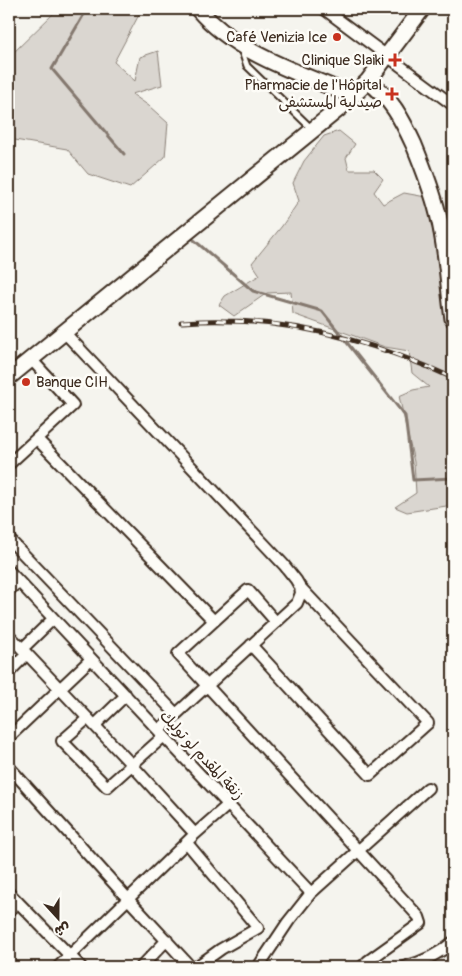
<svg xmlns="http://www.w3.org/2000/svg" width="462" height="976" font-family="Pangolin,'Playpen Sans Arabic',sans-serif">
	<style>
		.green { fill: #dad6d0; stroke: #8a8077 }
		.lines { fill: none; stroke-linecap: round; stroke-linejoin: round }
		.stream { stroke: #84786e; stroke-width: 3 }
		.lane-casing { stroke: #3b2a1e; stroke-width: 9 }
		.street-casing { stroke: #3b2a1e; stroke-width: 14 }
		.secondary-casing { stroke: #3b2a1e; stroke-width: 19 }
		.lane { stroke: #fdfcf7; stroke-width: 5 }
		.street { stroke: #fdfcf7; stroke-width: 10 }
		.secondary { stroke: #fdfcf7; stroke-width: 15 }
		.rail-casing { stroke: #3b2a1e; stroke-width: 5 }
		.rail { stroke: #fdfcf7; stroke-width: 3; stroke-dasharray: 9; stroke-linecap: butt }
		.poi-dot { fill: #c8321e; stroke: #fdfcf7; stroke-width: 2 }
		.labels { text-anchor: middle; stroke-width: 5; stroke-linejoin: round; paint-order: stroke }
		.poi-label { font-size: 15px; fill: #3b2a1e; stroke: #fdfcf7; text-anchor: end }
		.street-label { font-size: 15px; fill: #3b2a1e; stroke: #fdfcf7 }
	</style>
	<rect width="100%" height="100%" fill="#f5f4ee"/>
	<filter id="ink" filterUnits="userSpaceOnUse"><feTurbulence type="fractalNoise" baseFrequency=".02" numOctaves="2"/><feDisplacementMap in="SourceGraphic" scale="10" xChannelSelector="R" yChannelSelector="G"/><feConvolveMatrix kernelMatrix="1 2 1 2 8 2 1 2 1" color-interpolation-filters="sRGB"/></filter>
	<g filter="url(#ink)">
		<!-- green -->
		<path class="green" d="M58 9H142L114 62 135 81 140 57 158 51 162 85 132 94 149 106 168 123 165 157 130 188 88 174 67 149 9 139V67L10 56Z
			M339 131 355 144 346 158 349 170H374L383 179 374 192 383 204 404 193 426 197 453 332V505L407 512 395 507 416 493 414 462 399 396 413 390 429 387 412 373 409 351 385 347 293 314 291 292 267 293 234 316 219 305 225 296 260 275 252 263 282 226 299 201 293 183 304 161 324 136Z"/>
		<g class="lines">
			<!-- stream -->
			<path class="stream" d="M87 9 52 69 124 154
				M194 240 253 291 322 311 405 416 413 480 453 478"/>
			<defs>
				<path id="lane" d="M241 49 247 66 312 129"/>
				<path id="street" d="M324 9 453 105
					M64 332 284 565 296 580 300 587 428 723 370 775 251 645
					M37 439 214 621
					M9 464 73 405 31 359
					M9 539 176 714
					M9 571 311 893
					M9 590 18 582
					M276 622 248 590 178 654 419 917 421 923 368 961 362 967
					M9 635 132 765 195 834
					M22 649 53 619
					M9 672 27 654
					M88 718 62 741 107 787 164 736
					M95 725 126 695
					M159 730 297 603 301 593 300 587
					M9 737 91 659
					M9 767 128 899 187 963 189 967
					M187 843 258 928 221 949 196 967
					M9 893 81 967
					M9 911 18 902
					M58 967 195 834 228 805
					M141 967 167 940
					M258 967 288 922 311 893 428 788
					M404 967C423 962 438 955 453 942"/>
				<path id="secondary" d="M198 9C238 55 298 72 353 96
					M368 81C391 98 402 119 414 145 423 167 432 190 438 214 447 248 448 284 453 319
					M9 377 341 107 368 81 422 9"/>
			</defs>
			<!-- lane casing -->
			<use href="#lane" class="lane-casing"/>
			<!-- street casing -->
			<use href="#street" class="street-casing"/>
			<!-- secondary casing -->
			<use href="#secondary" class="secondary-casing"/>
			<!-- lane -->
			<use href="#lane" class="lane"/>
			<!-- street -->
			<use href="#street" class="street"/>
			<!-- secondary -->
			<use href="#secondary" class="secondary"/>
			<defs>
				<path id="rail" d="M181 322C197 321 212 320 228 321 305 322 384 346 453 378"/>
			</defs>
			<!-- rail casing -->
			<use href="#rail" class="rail-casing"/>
			<!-- rail -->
			<use href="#rail" class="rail"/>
		</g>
	</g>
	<!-- markers -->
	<g class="poi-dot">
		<circle cx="337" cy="37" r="5"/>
		<path d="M392.5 52.5h5v5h5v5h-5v5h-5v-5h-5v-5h5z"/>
		<path d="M389.5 86.5h5v5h5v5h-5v5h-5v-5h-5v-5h5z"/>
		<circle cx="26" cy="382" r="5"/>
	</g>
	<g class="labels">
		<!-- poi labels -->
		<g class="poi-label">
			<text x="327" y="42">Café Venizia Ice</text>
			<text x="384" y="65">Clinique Slaiki</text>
			<text x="382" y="90">Pharmacie de l'Hôpital<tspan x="382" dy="17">صيدلية المستشفى</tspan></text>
			<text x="36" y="387" text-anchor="start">Banque CIH</text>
		</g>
		<!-- street labels -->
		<g class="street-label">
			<text transform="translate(202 755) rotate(47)" y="5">زنقة المقدم لو توليك</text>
		</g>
	</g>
	<!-- margin -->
	<rect width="462" height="976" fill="none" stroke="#fdfcf7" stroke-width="30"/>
	<rect x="15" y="15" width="432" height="946" fill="none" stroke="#3b2a1e" stroke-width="2" filter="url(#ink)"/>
	<!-- north arrow -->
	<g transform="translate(58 918) rotate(159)" stroke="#fdfcf7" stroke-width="4" paint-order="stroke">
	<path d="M0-4L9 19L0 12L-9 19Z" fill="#3b2a1e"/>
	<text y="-8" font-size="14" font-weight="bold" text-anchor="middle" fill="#3b2a1e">ش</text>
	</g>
</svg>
